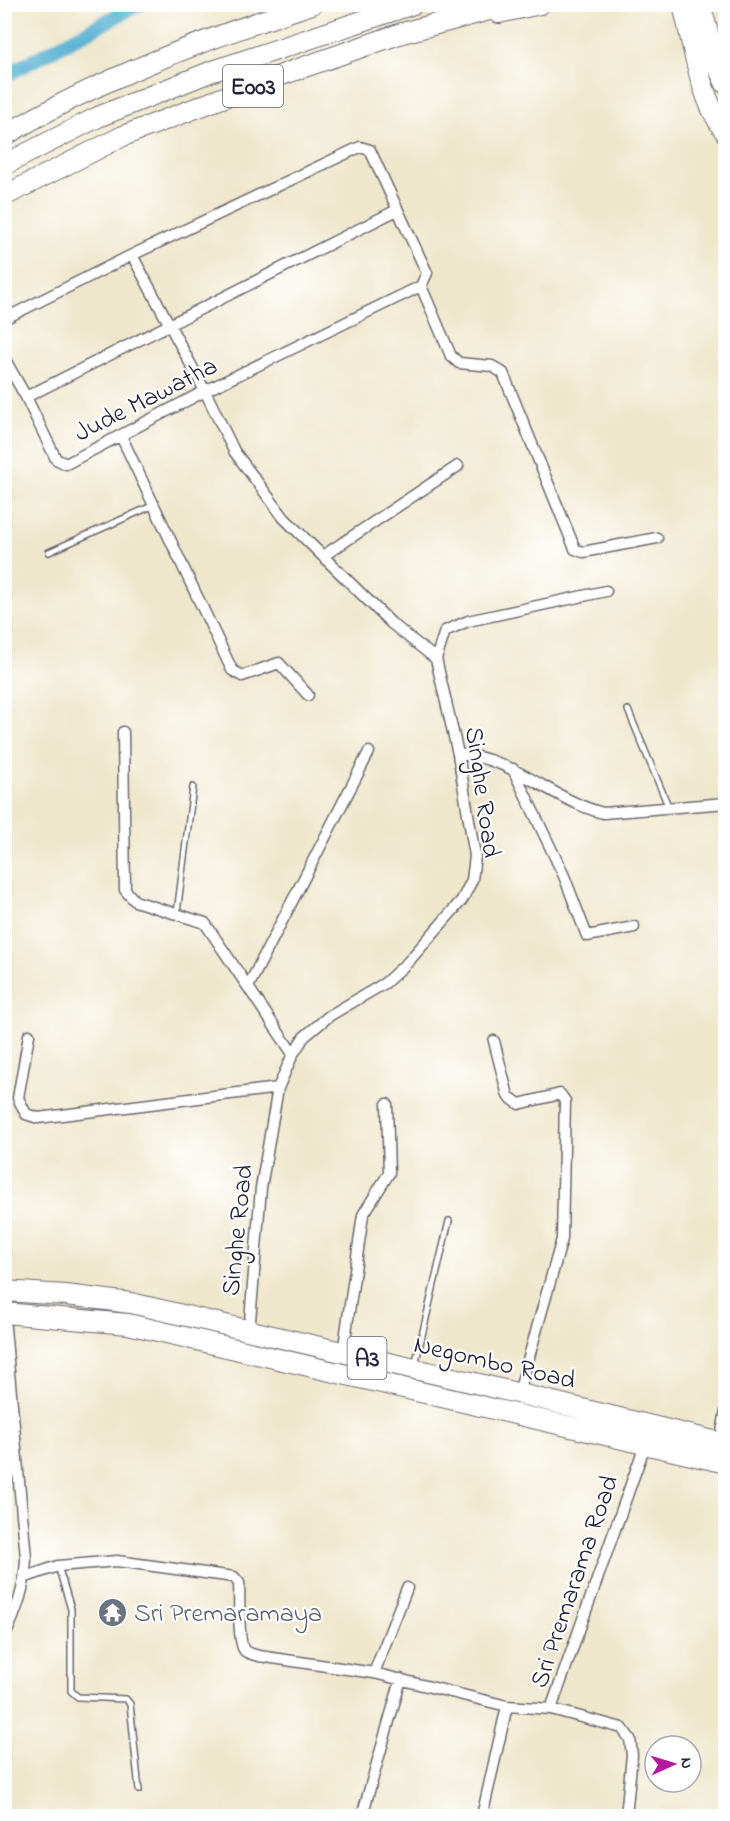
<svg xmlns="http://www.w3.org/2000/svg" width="730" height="1821" font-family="'Indie Flower',sans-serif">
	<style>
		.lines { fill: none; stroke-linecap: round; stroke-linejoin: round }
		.canal { stroke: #52afd0; stroke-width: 15 }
		.lane-casing { stroke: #6a676e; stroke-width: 8 }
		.street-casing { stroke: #6a676e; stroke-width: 13 }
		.highway-casing { stroke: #6a676e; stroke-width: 22 }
		.lane { stroke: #fff; stroke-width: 5 }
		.street { stroke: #fff; stroke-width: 10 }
		.highway { stroke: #fff; stroke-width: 20 }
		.labels { text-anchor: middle; stroke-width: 4.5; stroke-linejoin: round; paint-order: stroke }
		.shield { fill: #fff; stroke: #646476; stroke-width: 1.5 }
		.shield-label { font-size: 24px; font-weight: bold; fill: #22223b }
		.street-label { font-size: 26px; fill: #22223b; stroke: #fff }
		.worship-label { font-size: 26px; fill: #5b616d; stroke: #fff; text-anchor: start }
	</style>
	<rect width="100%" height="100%" fill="#fff"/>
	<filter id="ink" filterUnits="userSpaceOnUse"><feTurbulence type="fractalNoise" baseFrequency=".0167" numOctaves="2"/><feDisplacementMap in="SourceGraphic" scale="12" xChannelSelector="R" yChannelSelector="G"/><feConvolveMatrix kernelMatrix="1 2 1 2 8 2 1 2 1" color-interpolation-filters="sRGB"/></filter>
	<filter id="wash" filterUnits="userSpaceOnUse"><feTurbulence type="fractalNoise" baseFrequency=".008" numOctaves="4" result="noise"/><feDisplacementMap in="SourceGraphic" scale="24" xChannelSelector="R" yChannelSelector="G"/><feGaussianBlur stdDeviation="1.35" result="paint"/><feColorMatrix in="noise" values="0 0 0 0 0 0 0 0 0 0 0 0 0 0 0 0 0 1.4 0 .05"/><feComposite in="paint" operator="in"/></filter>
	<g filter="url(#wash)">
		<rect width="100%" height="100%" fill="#efe7cc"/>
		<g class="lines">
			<!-- canal -->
			<path class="canal" d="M4 76 139 4"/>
		</g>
	</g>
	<g filter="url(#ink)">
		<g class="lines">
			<defs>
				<path id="lane" d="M49 552 154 505
					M628 710 669 808
					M177 913 193 787
					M415 1365 449 1221
					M58 1566 71 1609V1691L78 1697 126 1699 130 1704 139 1790"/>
				<path id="street" d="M132 255 205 391 234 451 284 518 391 623 436 659 458 754 475 856 472 880 462 900 408 962 385 983 329 1016 304 1037 293 1054 278 1088 261 1188 249 1333
					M421 286 451 356 459 363 492 366 503 373 575 549 583 552 657 538
					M4 319 132 255 360 147 370 150 427 273 421 286 205 391 66 464 56 459 26 397 397 210
					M4 358 26 397
					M121 436 232 670 242 676 279 663 308 695
					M323 556 458 466
					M436 659 445 631 468 621 606 591
					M123 732 125 890 135 901 205 923 293 1054
					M458 754C513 757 552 800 603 813L726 803
					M513 769 564 876 587 936 634 927
					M248 987 369 752
					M29 1035 18 1098 26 1114 38 1118 278 1088
					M494 1041 508 1096 519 1104 560 1094 565 1101 562 1239 518 1396
					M4 1317 26 1558C25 1588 17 1610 4 1638
					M343 1353 363 1215 389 1173 387 1104
					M720 1443 726 1411
					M26 1577 58 1566 117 1561 234 1577 239 1583C240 1595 237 1644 245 1651 248 1653 255 1655 259 1656L374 1673 507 1706 551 1709 645 1445
					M374 1673 407 1588
					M551 1709 622 1728 630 1739 632 1755 626 1816
					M364 1809 401 1679
					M482 1816 507 1706"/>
				<path id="highway" d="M683 4C693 45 700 99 726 133
					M700 4 717 65 726 84
					M499 13 540 4
					M4 136C98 79 208 38 312 4
					M4 165 98 117 210 72 413 4
					M4 196 123 136 287 73 402 33 512 4
					M4 1291 66 1295 131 1303 475 1383 726 1444
					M4 1313 128 1324 726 1463"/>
			</defs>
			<!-- lane casing -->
			<use href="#lane" class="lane-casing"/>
			<!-- street casing -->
			<use href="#street" class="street-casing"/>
			<!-- highway casing -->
			<use href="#highway" class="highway-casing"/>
			<!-- lane -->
			<use href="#lane" class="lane"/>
			<!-- street -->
			<use href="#street" class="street"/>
			<!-- highway -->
			<use href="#highway" class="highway"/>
		</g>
	</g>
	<!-- icons -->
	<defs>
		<symbol id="temple-disc" viewBox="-11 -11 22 22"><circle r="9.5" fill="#6b7280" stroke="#fff"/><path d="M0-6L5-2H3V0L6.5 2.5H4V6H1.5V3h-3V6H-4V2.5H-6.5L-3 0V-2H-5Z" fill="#fff"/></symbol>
	</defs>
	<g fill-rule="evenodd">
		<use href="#temple-disc" x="96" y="1596" width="33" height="33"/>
	</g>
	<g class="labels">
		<!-- shield labels -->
		<g class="shield">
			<rect x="223" y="65" width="60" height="42" rx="4.5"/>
			<rect x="347.5" y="1337" width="39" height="42" rx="4.5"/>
		</g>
		<g class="shield-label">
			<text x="253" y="94">E003</text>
			<text x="367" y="1366">A3</text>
		</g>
		<!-- street labels -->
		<g class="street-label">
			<text transform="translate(145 398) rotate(-27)" y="9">Jude Mawatha</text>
			<text transform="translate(484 792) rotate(82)" y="9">Singhe Road</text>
			<text transform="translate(236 1230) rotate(-84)" y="9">Singhe Road</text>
			<text transform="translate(495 1361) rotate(13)" y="9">Negombo Road</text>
			<text transform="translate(573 1581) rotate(-71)" y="9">Sri Premarama Road</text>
		</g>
		<!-- worship labels -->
		<g class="worship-label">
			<text x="134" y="1621">Sri Premaramaya</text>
		</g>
	</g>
	<!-- margin -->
	<rect width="730" height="1821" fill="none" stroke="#fff" stroke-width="24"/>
	<!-- north arrow -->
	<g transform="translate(673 1764) rotate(86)"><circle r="28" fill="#ffffff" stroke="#a7a7b1" stroke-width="1.5"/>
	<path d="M0-4.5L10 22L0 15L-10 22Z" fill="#b5179e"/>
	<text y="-9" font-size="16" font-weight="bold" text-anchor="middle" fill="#22223b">N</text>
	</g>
</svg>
